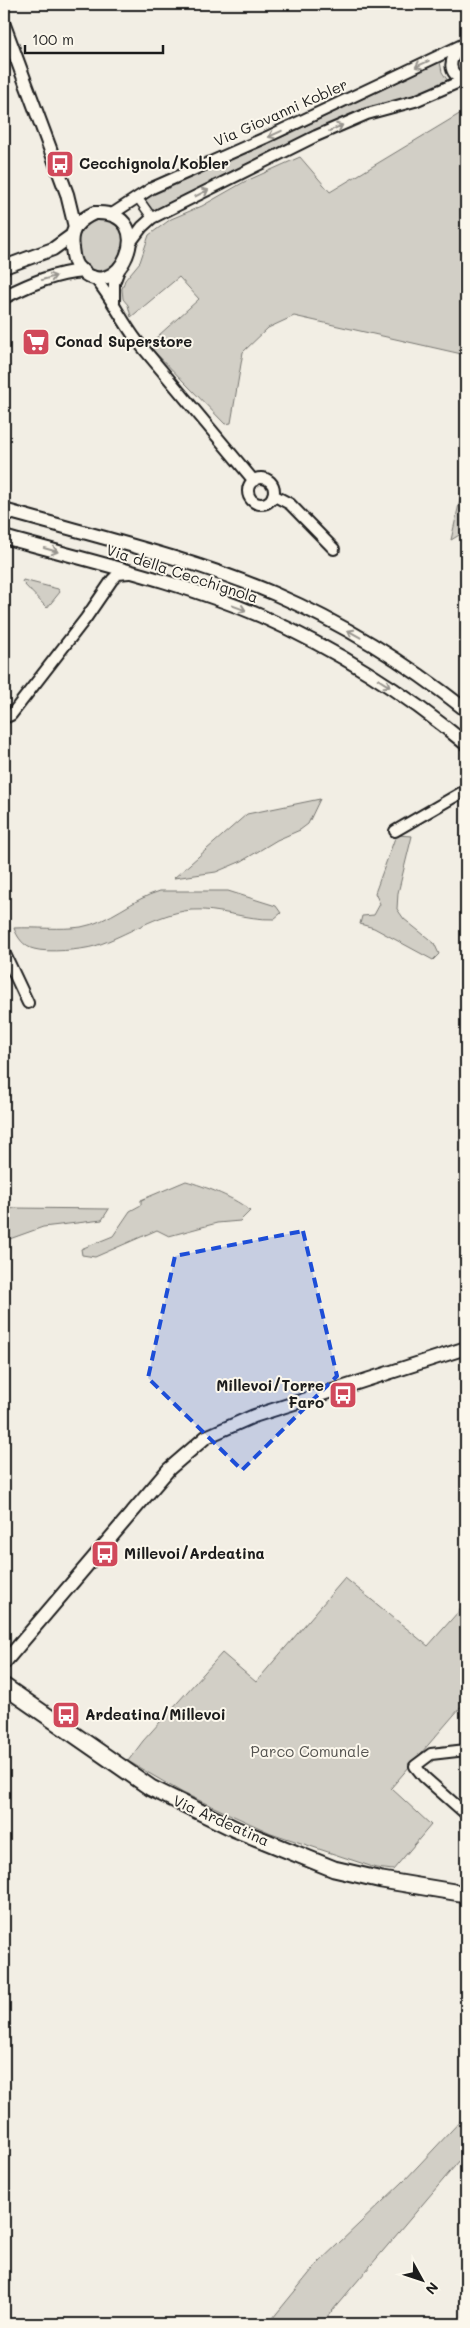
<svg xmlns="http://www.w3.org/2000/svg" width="470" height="2328" font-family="Mali,sans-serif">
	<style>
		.green { fill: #d2cfc6; stroke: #777671 }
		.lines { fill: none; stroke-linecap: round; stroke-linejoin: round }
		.pedestrian-casing { stroke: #1c1c1c; stroke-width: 11 }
		.minor-casing { stroke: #1c1c1c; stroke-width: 14 }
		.tertiary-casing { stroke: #1c1c1c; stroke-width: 16 }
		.secondary-casing { stroke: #1c1c1c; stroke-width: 19 }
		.pedestrian { stroke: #fbf7ec; stroke-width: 8 }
		.minor { stroke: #fbf7ec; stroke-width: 10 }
		.tertiary { stroke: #fbf7ec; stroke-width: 12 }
		.secondary { stroke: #fbf7ec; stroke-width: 15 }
		.oneway { stroke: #97948e }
		.marked { fill: #1d4ed8; fill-opacity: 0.2; stroke: #1d4ed8; stroke-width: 4; stroke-dasharray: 10 6; stroke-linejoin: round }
		.labels { text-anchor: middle; stroke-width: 4; stroke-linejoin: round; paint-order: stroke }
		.street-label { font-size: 15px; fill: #1c1c1c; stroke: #fbf7ec }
		.poi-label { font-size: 15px; font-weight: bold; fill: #1c1c1c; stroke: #fbf7ec; text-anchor: start }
		.park-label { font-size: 15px; fill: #53524f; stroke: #fbf7ec }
	</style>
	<rect width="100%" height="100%" fill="#f2eee4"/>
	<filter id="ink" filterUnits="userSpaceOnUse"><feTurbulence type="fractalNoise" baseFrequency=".02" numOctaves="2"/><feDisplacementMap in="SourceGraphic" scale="10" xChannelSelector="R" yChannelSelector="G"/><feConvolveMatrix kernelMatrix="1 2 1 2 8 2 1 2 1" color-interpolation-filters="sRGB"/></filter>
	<g filter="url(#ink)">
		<!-- green -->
		<path class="green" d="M440 62 442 72 448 81 414 96 350 114 230 172 151 213 142 200 200 171 276 140Z
			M466 110V355L294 316 268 328 243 352 231 423 225 424 148 345 199 299 179 277 131 317 128 305 123 299 122 289 125 280 140 262 149 235 171 219 202 206 244 182 300 157 330 192Z
			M103 219C154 227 101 300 80 258 71 240 84 222 103 219Z
			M466 473V531L451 540Z
			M23 580 58 589 60 592 47 608 22 582Z
			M320 799 308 824 300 830 277 840 242 861 216 872 174 878 247 814Z
			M396 835 412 836 398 893 397 909 404 919 434 943 439 954 433 960 374 928 360 924 362 916 374 915 380 904 375 893Z
			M160 891H228L276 906 281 913 274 919C246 920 219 908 191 910 156 914 128 935 95 946 82 950 47 953 34 949 24 947 17 937 14 928 36 927 60 930 81 927 110 922 132 899 160 891Z
			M186 1181C204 1186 238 1199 250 1211L240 1221 217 1223 169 1236 157 1230 95 1257 82 1255 81 1249 113 1236 130 1211 141 1205V1200Z
			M14 1208 109 1209 102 1220 43 1227 4 1241V1212Z
			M345 1578 428 1646 466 1603V1701L391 1788 431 1825 393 1870 376 1868 271 1833 183 1793 128 1761 143 1741 222 1653 256 1682Z
			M466 2115V2153L321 2324H268L317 2264 403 2182Z"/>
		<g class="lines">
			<defs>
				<path id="pedestrian" d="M140 201 150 215"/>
				<path id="minor" d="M461 48C448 59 447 74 465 80
					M112 214 152 188 265 138 466 43
					M130 243 142 227 152 218 316 136 367 114 415 101 466 79
					M93 276C111 296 121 320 138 342L254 481
					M114 303V283L119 270
					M248 491a13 13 0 1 1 26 0a13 13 0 1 1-26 0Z
					M273 495 290 504 334 549
					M4 718 11 715 86 618 112 580 118 574 129 573
					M395 831 466 790
					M4 952 28 1003
					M466 1750 431 1754 415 1766 424 1777 466 1814"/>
				<path id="tertiary" d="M4 25 67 194 75 227
					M94 213C164 209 116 314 77 266 73 261 73 254 72 248 69 229 79 220 94 213Z
					M4 267 53 249 71 236
					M4 297C30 284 55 273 84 271
					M4 510C94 536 188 557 275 594 344 624 408 664 466 710
					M4 537C89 561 179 581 261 616 335 649 404 692 466 744
					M4 1663 169 1469 206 1437 254 1416 466 1348"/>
				<path id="secondary" d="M4 1686 151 1788 235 1829 334 1869 382 1880 466 1894"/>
			</defs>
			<!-- pedestrian casing -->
			<use href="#pedestrian" class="pedestrian-casing"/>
			<!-- minor casing -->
			<use href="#minor" class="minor-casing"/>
			<!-- tertiary casing -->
			<use href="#tertiary" class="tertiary-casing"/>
			<!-- secondary casing -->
			<use href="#secondary" class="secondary-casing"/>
			<!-- pedestrian -->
			<use href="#pedestrian" class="pedestrian"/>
			<!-- minor -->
			<use href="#minor" class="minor"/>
			<!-- tertiary -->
			<use href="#tertiary" class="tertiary"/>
			<!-- secondary -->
			<use href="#secondary" class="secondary"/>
		</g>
		<!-- one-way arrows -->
		<defs><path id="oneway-shaft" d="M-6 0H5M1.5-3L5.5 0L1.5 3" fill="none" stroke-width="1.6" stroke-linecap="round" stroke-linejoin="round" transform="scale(1.25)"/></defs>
		<g class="oneway">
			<use href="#oneway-shaft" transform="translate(422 64) rotate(155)"/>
			<use href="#oneway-shaft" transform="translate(336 128) rotate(-24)"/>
			<use href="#oneway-shaft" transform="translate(275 134) rotate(155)"/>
			<use href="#oneway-shaft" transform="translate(202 193) rotate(-27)"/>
			<use href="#oneway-shaft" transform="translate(49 278) rotate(-16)"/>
			<use href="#oneway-shaft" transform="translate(51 550) rotate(16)"/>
			<use href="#oneway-shaft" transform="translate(239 608) rotate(20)"/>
			<use href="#oneway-shaft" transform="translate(354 634) rotate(-151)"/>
			<use href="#oneway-shaft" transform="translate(384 683) rotate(32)"/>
		</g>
	</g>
	<!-- marked area -->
	<path class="marked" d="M303 1231 337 1376 242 1470 148 1378 175 1256Z"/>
	<!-- icons -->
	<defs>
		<symbol id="bus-square" viewBox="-11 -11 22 22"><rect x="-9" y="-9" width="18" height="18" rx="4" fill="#d1495b" stroke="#fbf7ec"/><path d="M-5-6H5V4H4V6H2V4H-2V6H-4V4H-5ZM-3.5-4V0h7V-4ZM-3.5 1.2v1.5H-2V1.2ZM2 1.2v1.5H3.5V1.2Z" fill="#fff"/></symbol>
		<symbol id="supermarket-square" viewBox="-11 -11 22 22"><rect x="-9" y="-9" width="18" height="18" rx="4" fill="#d1495b" stroke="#fbf7ec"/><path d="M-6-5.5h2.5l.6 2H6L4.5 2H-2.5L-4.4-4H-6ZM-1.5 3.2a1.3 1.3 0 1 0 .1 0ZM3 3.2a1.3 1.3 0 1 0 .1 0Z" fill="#fff"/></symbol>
	</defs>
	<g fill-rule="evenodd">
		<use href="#bus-square" x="44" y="148" width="32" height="32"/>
		<use href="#supermarket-square" x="20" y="326" width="32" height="32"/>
		<use href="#bus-square" x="327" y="1379" width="32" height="32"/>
		<use href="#bus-square" x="89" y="1538" width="32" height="32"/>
		<use href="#bus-square" x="50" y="1699" width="32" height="32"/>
	</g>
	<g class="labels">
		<!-- street labels -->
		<g class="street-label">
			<text transform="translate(281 113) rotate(-24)" y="5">Via Giovanni Kobler</text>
			<text transform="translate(182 574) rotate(18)" y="5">Via della Cecchignola</text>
			<text transform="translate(221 1821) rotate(24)" y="5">Via Ardeatina</text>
		</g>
		<!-- poi labels -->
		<g class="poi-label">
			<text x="79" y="169">Cecchignola/Kobler</text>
			<text x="55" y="347">Conad Superstore</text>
			<text x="324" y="1391" text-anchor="end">Millevoi/Torre<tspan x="324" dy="17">Faro</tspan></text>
			<text x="124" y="1559">Millevoi/Ardeatina</text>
			<text x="85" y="1720">Ardeatina/Millevoi</text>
		</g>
		<!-- park labels -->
		<g class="park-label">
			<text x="310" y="1757">Parco Comunale</text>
		</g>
	</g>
	<!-- margin -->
	<rect width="470" height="2328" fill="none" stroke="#fbf7ec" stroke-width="20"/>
	<rect x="10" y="10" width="450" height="2308" fill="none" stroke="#1c1c1c" stroke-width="2" filter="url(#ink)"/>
	<!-- north arrow -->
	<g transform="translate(422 2280) rotate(130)" stroke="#fbf7ec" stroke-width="4" paint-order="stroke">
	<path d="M0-4L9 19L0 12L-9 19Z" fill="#1c1c1c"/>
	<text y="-8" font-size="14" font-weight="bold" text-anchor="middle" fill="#1c1c1c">N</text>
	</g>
	<!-- scale -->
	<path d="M25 45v8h138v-8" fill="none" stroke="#1c1c1c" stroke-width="2.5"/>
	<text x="32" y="45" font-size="15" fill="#1c1c1c" stroke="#fbf7ec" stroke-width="4" paint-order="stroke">100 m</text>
</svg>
